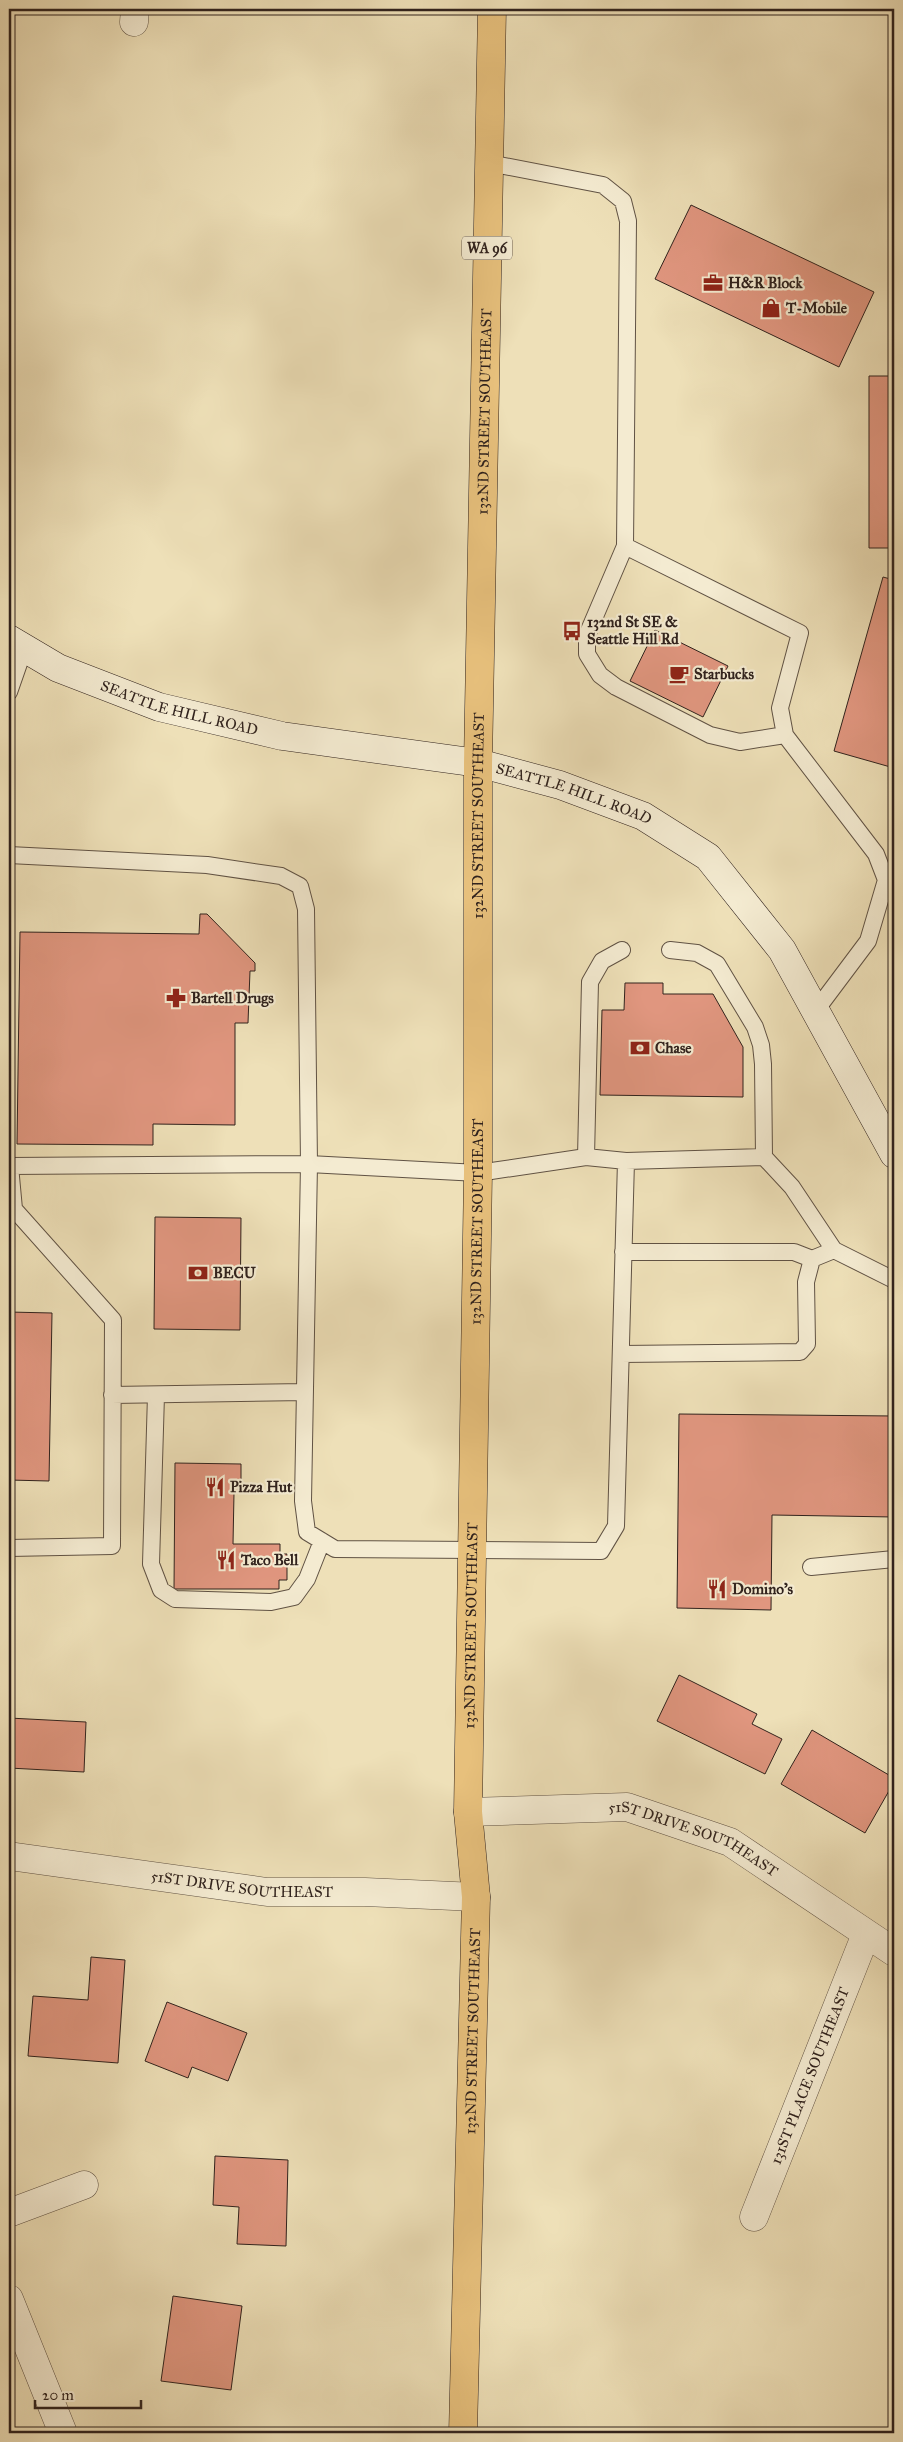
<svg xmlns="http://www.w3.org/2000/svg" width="903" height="2442" font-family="'IM FELL Great Primer',serif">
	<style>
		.building { fill: #e0967f; stroke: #30221d }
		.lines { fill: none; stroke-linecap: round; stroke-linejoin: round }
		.lane-casing { stroke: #605244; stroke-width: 18 }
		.street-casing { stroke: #605244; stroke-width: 29 }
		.secondary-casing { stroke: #30221d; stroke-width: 29 }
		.primary-casing { stroke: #30221d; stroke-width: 29 }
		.lane { stroke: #f4ebd1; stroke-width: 16 }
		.street { stroke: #f4ebd1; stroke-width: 28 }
		.secondary { stroke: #f4ebd1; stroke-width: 28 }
		.primary { stroke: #e7c07c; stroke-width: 28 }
		.labels { text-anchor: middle; stroke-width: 4.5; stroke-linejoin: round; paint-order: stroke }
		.shield { fill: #f4ebd1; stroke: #6b5e53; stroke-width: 1 }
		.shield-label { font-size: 14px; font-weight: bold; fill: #30221d }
		.poi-label { font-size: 15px; font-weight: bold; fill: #30221d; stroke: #f4ebd1; text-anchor: start }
		.street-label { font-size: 15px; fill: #30221d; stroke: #f4ebd1 }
	</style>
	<rect width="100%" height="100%" fill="#eee0b8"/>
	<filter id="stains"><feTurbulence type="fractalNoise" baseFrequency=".004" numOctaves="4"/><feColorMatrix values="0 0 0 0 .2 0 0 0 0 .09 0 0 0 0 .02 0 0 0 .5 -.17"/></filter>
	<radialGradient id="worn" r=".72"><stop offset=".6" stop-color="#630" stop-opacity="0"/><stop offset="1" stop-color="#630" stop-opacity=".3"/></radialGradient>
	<!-- building -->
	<path class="building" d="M691 205 874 292 839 367 655 279Z
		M869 376H894V548H869Z
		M883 577 894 580V768L834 751Z
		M655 630 728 666 703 717 630 681Z
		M200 914H207L255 963V971H250L248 1023H235V1125L153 1124V1145L17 1144 20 932 199 934Z
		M625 983H663V994H713L743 1047V1097L600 1095 602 1010H624Z
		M155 1217 241 1218 240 1330 154 1329Z
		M9 1312 52 1313 49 1481 9 1480Z
		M679 1414 894 1416V1517L772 1515 771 1610 677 1608Z
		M175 1463 241 1464V1493H234L233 1544H280V1554H287V1580H279V1589H174Z
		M679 1675 757 1714 752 1724 782 1739 765 1774 657 1721Z
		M9 1718 86 1722 84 1772 9 1768Z
		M812 1730 894 1778V1782L865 1833 781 1784Z
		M91 1957 125 1960 118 2063 28 2056 33 1996 88 2000Z
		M167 2002 247 2033 228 2081 192 2067 188 2078 145 2061Z
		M215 2156 288 2160 286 2246 237 2244 239 2207 213 2205Z
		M173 2296 242 2306 231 2390 161 2381Z
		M242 2429 243 2433H221Z"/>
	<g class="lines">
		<defs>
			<path id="lane" d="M489 163 603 185 623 201 628 221 625 546 800 633 780 708 785 735 876 854 886 880 868 941 817 1009
				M625 546 587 635V654L600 675 616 687 710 735 740 742 785 735
				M9 692 24 649
				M9 855 207 865 281 876 300 886 306 909 309 1164 303 1501 307 1532 335 1549 601 1551 616 1526 626 1161 764 1157 792 1187 834 1250 894 1280
				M670 950 697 953 717 964 755 1027 761 1045 763 1064 764 1157
				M586 1157 590 982 602 961 622 950
				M9 1166 309 1164 478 1173 586 1157 626 1161
				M623 1252H794L812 1259
				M621 1354 800 1352 807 1344 806 1282 812 1259 834 1250
				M112 1395 305 1392
				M156 1395 151 1564 161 1590 175 1599 271 1602 294 1597 307 1579 322 1541
				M9 1548 112 1546 113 1320 14 1209 10 1166
				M811 1567 894 1559"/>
			<g id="street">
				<path d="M134 22 135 9"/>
				<path id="s1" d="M468 1812 627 1807 730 1842 894 1952"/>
				<path id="s2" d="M9 1856 267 1892H365L476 1897"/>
				<path d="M9 2213 84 2185"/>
				<path id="s3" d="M754 2217 866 1934"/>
				<path d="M9 2299 63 2433"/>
			</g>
			<g id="secondary">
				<path id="s4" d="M9 639 58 668 159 707 282 736 478 763 560 785 643 816 708 857 782 950 894 1154"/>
			</g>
			<g id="primary">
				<path id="s5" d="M463 2433 476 1897 468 1812 478 1173V763L492 9"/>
			</g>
		</defs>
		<!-- lane casing -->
		<use href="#lane" class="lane-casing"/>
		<!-- street casing -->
		<use href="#street" class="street-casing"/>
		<!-- secondary casing -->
		<use href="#secondary" class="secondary-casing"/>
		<!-- primary casing -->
		<use href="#primary" class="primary-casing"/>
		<!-- lane -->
		<use href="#lane" class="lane"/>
		<!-- street -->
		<use href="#street" class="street"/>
		<!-- secondary -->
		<use href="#secondary" class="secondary"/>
		<!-- primary -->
		<use href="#primary" class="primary"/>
	</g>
	<!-- icons -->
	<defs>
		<symbol id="office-bare" viewBox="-9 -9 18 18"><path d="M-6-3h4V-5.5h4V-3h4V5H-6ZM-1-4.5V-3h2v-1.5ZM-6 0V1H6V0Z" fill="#8f2418" stroke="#f4ebd1" stroke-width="2.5" paint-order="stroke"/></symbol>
		<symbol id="shop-bare" viewBox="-9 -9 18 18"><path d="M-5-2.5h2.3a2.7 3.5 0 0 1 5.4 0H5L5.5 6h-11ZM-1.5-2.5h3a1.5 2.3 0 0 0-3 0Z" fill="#8f2418" stroke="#f4ebd1" stroke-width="2.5" paint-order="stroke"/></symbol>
		<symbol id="bus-bare" viewBox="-9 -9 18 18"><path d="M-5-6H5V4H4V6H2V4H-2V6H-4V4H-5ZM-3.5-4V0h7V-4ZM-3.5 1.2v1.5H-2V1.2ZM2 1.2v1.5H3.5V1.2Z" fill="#8f2418" stroke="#f4ebd1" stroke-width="2.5" paint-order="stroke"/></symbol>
		<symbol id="cafe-bare" viewBox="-9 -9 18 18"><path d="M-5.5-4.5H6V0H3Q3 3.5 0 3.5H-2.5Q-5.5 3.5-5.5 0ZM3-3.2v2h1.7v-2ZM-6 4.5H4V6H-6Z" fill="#8f2418" stroke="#f4ebd1" stroke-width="2.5" paint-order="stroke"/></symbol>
		<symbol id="pharmacy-bare" viewBox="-9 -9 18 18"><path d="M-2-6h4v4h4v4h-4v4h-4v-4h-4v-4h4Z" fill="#8f2418" stroke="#f4ebd1" stroke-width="2.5" paint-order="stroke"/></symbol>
		<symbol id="bank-bare" viewBox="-9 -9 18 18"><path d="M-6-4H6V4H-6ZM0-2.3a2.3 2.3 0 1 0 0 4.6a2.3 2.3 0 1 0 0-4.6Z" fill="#8f2418" stroke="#f4ebd1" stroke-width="2.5" paint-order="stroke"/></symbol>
		<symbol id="restaurant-bare" viewBox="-9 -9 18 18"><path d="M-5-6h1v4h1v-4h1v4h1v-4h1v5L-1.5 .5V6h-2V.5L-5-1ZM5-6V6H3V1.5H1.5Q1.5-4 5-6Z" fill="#8f2418" stroke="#f4ebd1" stroke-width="2.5" paint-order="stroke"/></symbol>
	</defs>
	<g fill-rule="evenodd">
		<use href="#office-bare" x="699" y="269" width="28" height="28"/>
		<use href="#shop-bare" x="757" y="294" width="28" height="28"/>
		<use href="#bus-bare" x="558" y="617" width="28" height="28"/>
		<use href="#cafe-bare" x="665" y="660" width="28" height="28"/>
		<use href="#pharmacy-bare" x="162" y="984" width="28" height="28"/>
		<use href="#bank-bare" x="626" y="1034" width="28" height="28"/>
		<use href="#bank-bare" x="184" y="1259" width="28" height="28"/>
		<use href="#restaurant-bare" x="201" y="1473" width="28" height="28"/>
		<use href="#restaurant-bare" x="212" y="1546" width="28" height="28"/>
		<use href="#restaurant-bare" x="703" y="1575" width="28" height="28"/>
	</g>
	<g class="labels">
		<!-- shield labels -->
		<rect class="shield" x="462" y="236.5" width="50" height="23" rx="4"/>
		<g class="shield-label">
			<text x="487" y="253">WA 96</text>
		</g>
		<!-- poi labels -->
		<g class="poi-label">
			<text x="728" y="288">H&amp;R Block</text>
			<text x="786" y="313">T-Mobile</text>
			<text x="587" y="627">132nd St SE &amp;<tspan x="587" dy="17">Seattle Hill Rd</tspan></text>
			<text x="694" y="679">Starbucks</text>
			<text x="191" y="1003">Bartell Drugs</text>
			<text x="655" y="1053">Chase</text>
			<text x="213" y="1278">BECU</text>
			<text x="230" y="1492">Pizza Hut</text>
			<text x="241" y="1565">Taco Bell</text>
			<text x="732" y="1594">Domino's</text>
		</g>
		<!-- street labels -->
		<g class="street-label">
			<text dy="5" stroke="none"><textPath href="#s5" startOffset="2022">132ND STREET SOUTHEAST</textPath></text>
			<text dy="5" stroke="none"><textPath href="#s4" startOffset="185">SEATTLE HILL ROAD</textPath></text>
			<text dy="5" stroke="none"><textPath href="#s4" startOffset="590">SEATTLE HILL ROAD</textPath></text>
			<text dy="5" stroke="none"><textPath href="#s5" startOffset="1618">132ND STREET SOUTHEAST</textPath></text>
			<text dy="5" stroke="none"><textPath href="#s5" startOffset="1212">132ND STREET SOUTHEAST</textPath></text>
			<text dy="5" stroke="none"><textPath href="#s5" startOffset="808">132ND STREET SOUTHEAST</textPath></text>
			<text dy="5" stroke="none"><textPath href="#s1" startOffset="232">51ST DRIVE SOUTHEAST</textPath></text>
			<text dy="5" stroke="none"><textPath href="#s2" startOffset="235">51ST DRIVE SOUTHEAST</textPath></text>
			<text dy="5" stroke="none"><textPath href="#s5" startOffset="402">132ND STREET SOUTHEAST</textPath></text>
			<text dy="5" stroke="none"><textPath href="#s3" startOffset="152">131ST PLACE SOUTHEAST</textPath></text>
		</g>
	</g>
	<!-- margin -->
	<rect width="903" height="2442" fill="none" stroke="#eee0b8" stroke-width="30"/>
	<rect x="10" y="10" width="883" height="2422" fill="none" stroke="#30221d" stroke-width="2.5"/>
	<rect x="15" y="15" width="873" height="2412" fill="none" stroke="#30221d"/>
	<!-- scale -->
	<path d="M35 2400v8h106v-8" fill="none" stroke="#30221d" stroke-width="2.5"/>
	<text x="42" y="2400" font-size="15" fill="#30221d" stroke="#f4ebd1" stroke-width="4" paint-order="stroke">20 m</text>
	<rect width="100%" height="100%" filter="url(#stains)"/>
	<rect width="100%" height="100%" fill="url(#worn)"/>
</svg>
